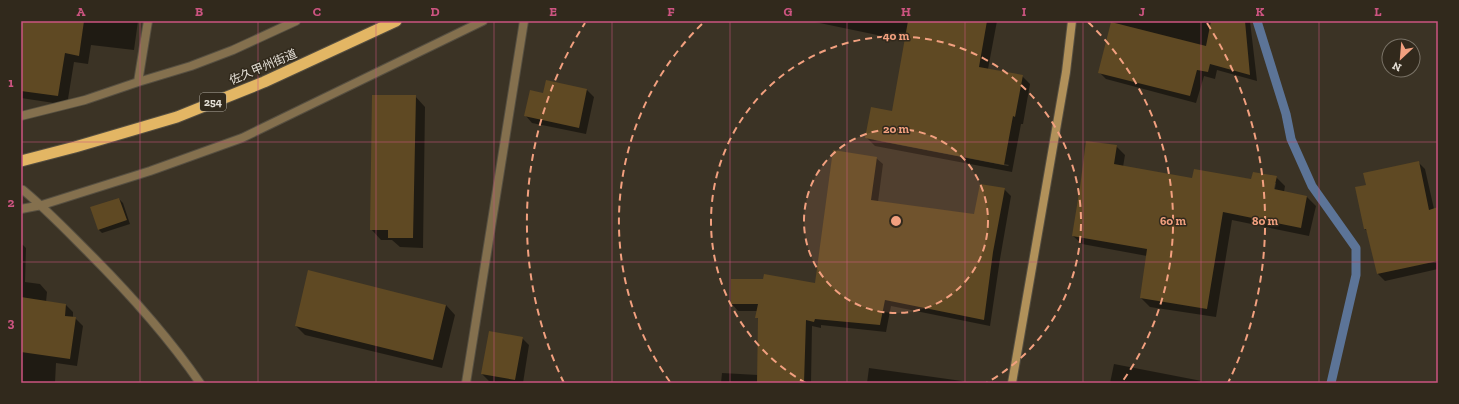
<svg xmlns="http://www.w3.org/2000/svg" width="1459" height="404" font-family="'Zilla Slab','Noto Sans JP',serif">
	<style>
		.shadow { fill: #0007; fill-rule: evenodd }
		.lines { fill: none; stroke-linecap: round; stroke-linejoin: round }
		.stream { stroke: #5c7497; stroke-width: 9 }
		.building { fill: #5f4923 }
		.minor-casing { stroke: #564f41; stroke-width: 10 }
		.secondary-casing { stroke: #564f41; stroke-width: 10 }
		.trunk-casing { stroke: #564f41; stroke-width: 13 }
		.minor { stroke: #84704e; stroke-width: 8 }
		.secondary { stroke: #b1915a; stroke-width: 8 }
		.trunk { stroke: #e3b664; stroke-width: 11 }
		.grid { fill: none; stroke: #cc5480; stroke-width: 1; stroke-opacity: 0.55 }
		.ring { fill: none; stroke: #f2a07f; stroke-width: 2; stroke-dasharray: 7 5 }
		.labels { text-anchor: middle; stroke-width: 3; stroke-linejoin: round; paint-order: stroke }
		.shield { fill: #31291c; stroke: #aea89e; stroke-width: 1 }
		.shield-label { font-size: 11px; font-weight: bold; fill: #e4dfd6 }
		.street-label { font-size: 12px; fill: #e4dfd6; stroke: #31291c }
		.centre { fill: #f2a07f; stroke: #31291c; stroke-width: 2 }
		.ring-label { font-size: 12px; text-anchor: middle; font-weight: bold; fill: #f2a07f; stroke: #31291c; stroke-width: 3; stroke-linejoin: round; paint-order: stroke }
		.neatline { fill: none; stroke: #cc5480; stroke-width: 1.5 }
		.grid-label { font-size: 13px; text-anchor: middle; font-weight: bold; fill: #cc5480 }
	</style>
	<rect width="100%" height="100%" fill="#3b3325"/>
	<!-- shadow -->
	<path class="shadow" d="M21 21H138L134 50 91 45 88 64 74 62 67 105 21 98Z
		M810 21H997L988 69 1022 76 1030 84 1023 124H1021L1012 172 875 146 866 137 893 112 906 41ZM874 138 1009 165 1008 166 874 140Z
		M1112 21H1250L1257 81 1217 70 1215 79 1204 76 1196 103 1106 79 1099 72Z
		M587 90 594 97 586 134 532 123 526 116 544 94Z
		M415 96 425 107 423 248 400 247 392 240H381L371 229Z
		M1116 146 1125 155 1123 167 1193 180H1252L1276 177 1285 186 1284 192 1307 197 1316 206 1309 236 1232 220 1216 317 1150 307 1141 298 1147 256 1082 244 1073 236ZM1274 183H1276L1274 194H1272Z
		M876 158 883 164 878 202 975 215 1004 189 1011 196 1000 259 990 326 891 306 886 332 821 325V328L812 326 811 383H721L722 373 758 375 759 320 757 317 758 311H738L732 304 816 284Z
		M1418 162 1425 169 1434 209 1438 208V269L1385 281 1378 274 1367 231 1365 229 1367 186Z
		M119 199 123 203 130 224 102 233 98 229Z
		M21 243 26 248 25 282 40 284 47 292 46 302 66 305 73 312V318H75L83 326 77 366 56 363 55 383H21Z
		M446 305 455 315 442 368 305 335 296 326Z
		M522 338 529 345 523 383H501L489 381 482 374Z
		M1114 364 1212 383H1110Z
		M869 368 962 381 964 383H867Z"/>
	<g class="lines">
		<!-- stream -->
		<path class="stream" d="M1257 21 1286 114 1291 139 1312 186 1356 248V275L1331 383"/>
	</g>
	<!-- building -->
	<path class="building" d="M21 21H84L79 56 65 53 58 96 21 91Z
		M908 21H987L979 67 1023 75 1015 117 1013 116 1004 165 865 138 871 107 892 111Z
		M1211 21H1245L1250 75 1210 64 1208 72 1197 70 1190 96 1098 73 1111 22 1206 46Z
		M546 80 587 89 579 128 524 116 530 90 543 93Z
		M372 95H416L413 238H388V230H370Z
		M1086 141 1117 145 1114 164 1192 178 1194 169 1251 179 1253 172 1277 176 1274 189 1307 196 1301 228 1223 212 1207 309 1140 298 1147 249 1072 236 1080 187Z
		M833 150 877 157 871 200 974 214 980 184 1005 188 993 252 984 320 885 300 880 325 815 319 814 322 806 320 804 383H757L758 318H755L758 304H731V279H763L764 274 815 283Z
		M1419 161 1429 210 1438 207V261L1377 274 1366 229H1364L1355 187 1366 185 1363 173Z
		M119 198 127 220 98 230 90 207Z
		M308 270 446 305 433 360 295 326Z
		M21 297 66 304 65 316 76 317 70 359 21 352Z
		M489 331 523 337 515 380 481 374Z"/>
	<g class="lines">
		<defs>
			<path id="minor" d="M138 82 191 66 233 50 296 21
				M21 116 85 100 138 82 148 21
				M23 190C46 209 66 230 87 251 128 292 167 335 200 383
				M21 209 42 205 150 171 242 138 483 21
				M466 383 524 21"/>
			<path id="secondary" d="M1012 383 1066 72 1072 21"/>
			<path id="trunk" d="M21 161 75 147 177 117 264 82 396 21"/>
		</defs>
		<!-- minor casing -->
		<use href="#minor" class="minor-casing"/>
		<!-- secondary casing -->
		<use href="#secondary" class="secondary-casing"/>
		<!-- trunk casing -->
		<use href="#trunk" class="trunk-casing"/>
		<!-- minor -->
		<use href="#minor" class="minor"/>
		<!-- secondary -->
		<use href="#secondary" class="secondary"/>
		<!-- trunk -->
		<use href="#trunk" class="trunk"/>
	</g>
	<!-- grid -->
	<path class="grid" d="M140 21V383M258 21V383M376 21V383M494 21V383M612 21V383M730 21V383M847 21V383M965 21V383M1083 21V383M1201 21V383M1319 21V383M21 142H1438M21 262H1438"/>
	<!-- distance rings -->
	<circle cx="896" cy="221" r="92" fill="#f2a07f" fill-opacity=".12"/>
	<g class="ring">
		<circle cx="896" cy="221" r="92"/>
		<path d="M806 383A185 185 0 1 1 986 383"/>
		<path d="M670 382A277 277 0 0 1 704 22M1088 22A277 277 0 0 1 1122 382"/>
		<path d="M564 383A369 369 0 0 1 585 23M1207 23A369 369 0 0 1 1228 383"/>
	</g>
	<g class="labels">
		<!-- shield labels -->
		<rect class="shield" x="200" y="93" width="26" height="18" rx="3"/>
		<g class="shield-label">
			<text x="213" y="106">254</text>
		</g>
		<!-- street labels -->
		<g class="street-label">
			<text transform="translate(263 67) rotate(-23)" y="4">佐久甲州街道</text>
		</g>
	</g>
	<circle cx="896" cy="221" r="6" class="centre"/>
	<g class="ring-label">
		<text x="896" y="40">40 m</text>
		<text x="896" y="133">20 m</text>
		<text x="1173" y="225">60 m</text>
		<text x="1265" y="225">80 m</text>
	</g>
	<!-- border -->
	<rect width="1459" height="404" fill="none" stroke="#31291c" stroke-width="44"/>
	<!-- north arrow -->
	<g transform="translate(1401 58) rotate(206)"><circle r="19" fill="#31291c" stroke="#797266"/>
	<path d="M0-3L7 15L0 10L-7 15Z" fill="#f2a07f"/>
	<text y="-6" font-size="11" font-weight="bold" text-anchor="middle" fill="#e4dfd6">N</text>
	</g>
	<rect x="22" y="22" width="1415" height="360" class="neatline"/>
	<g class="grid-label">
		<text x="81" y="16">A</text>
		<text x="199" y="16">B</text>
		<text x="317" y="16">C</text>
		<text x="435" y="16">D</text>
		<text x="553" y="16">E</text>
		<text x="671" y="16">F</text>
		<text x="788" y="16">G</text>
		<text x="906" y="16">H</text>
		<text x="1024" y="16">I</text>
		<text x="1142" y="16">J</text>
		<text x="1260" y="16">K</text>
		<text x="1378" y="16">L</text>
		<text x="11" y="87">1</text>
		<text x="11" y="207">2</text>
		<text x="11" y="327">3</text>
	</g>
</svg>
